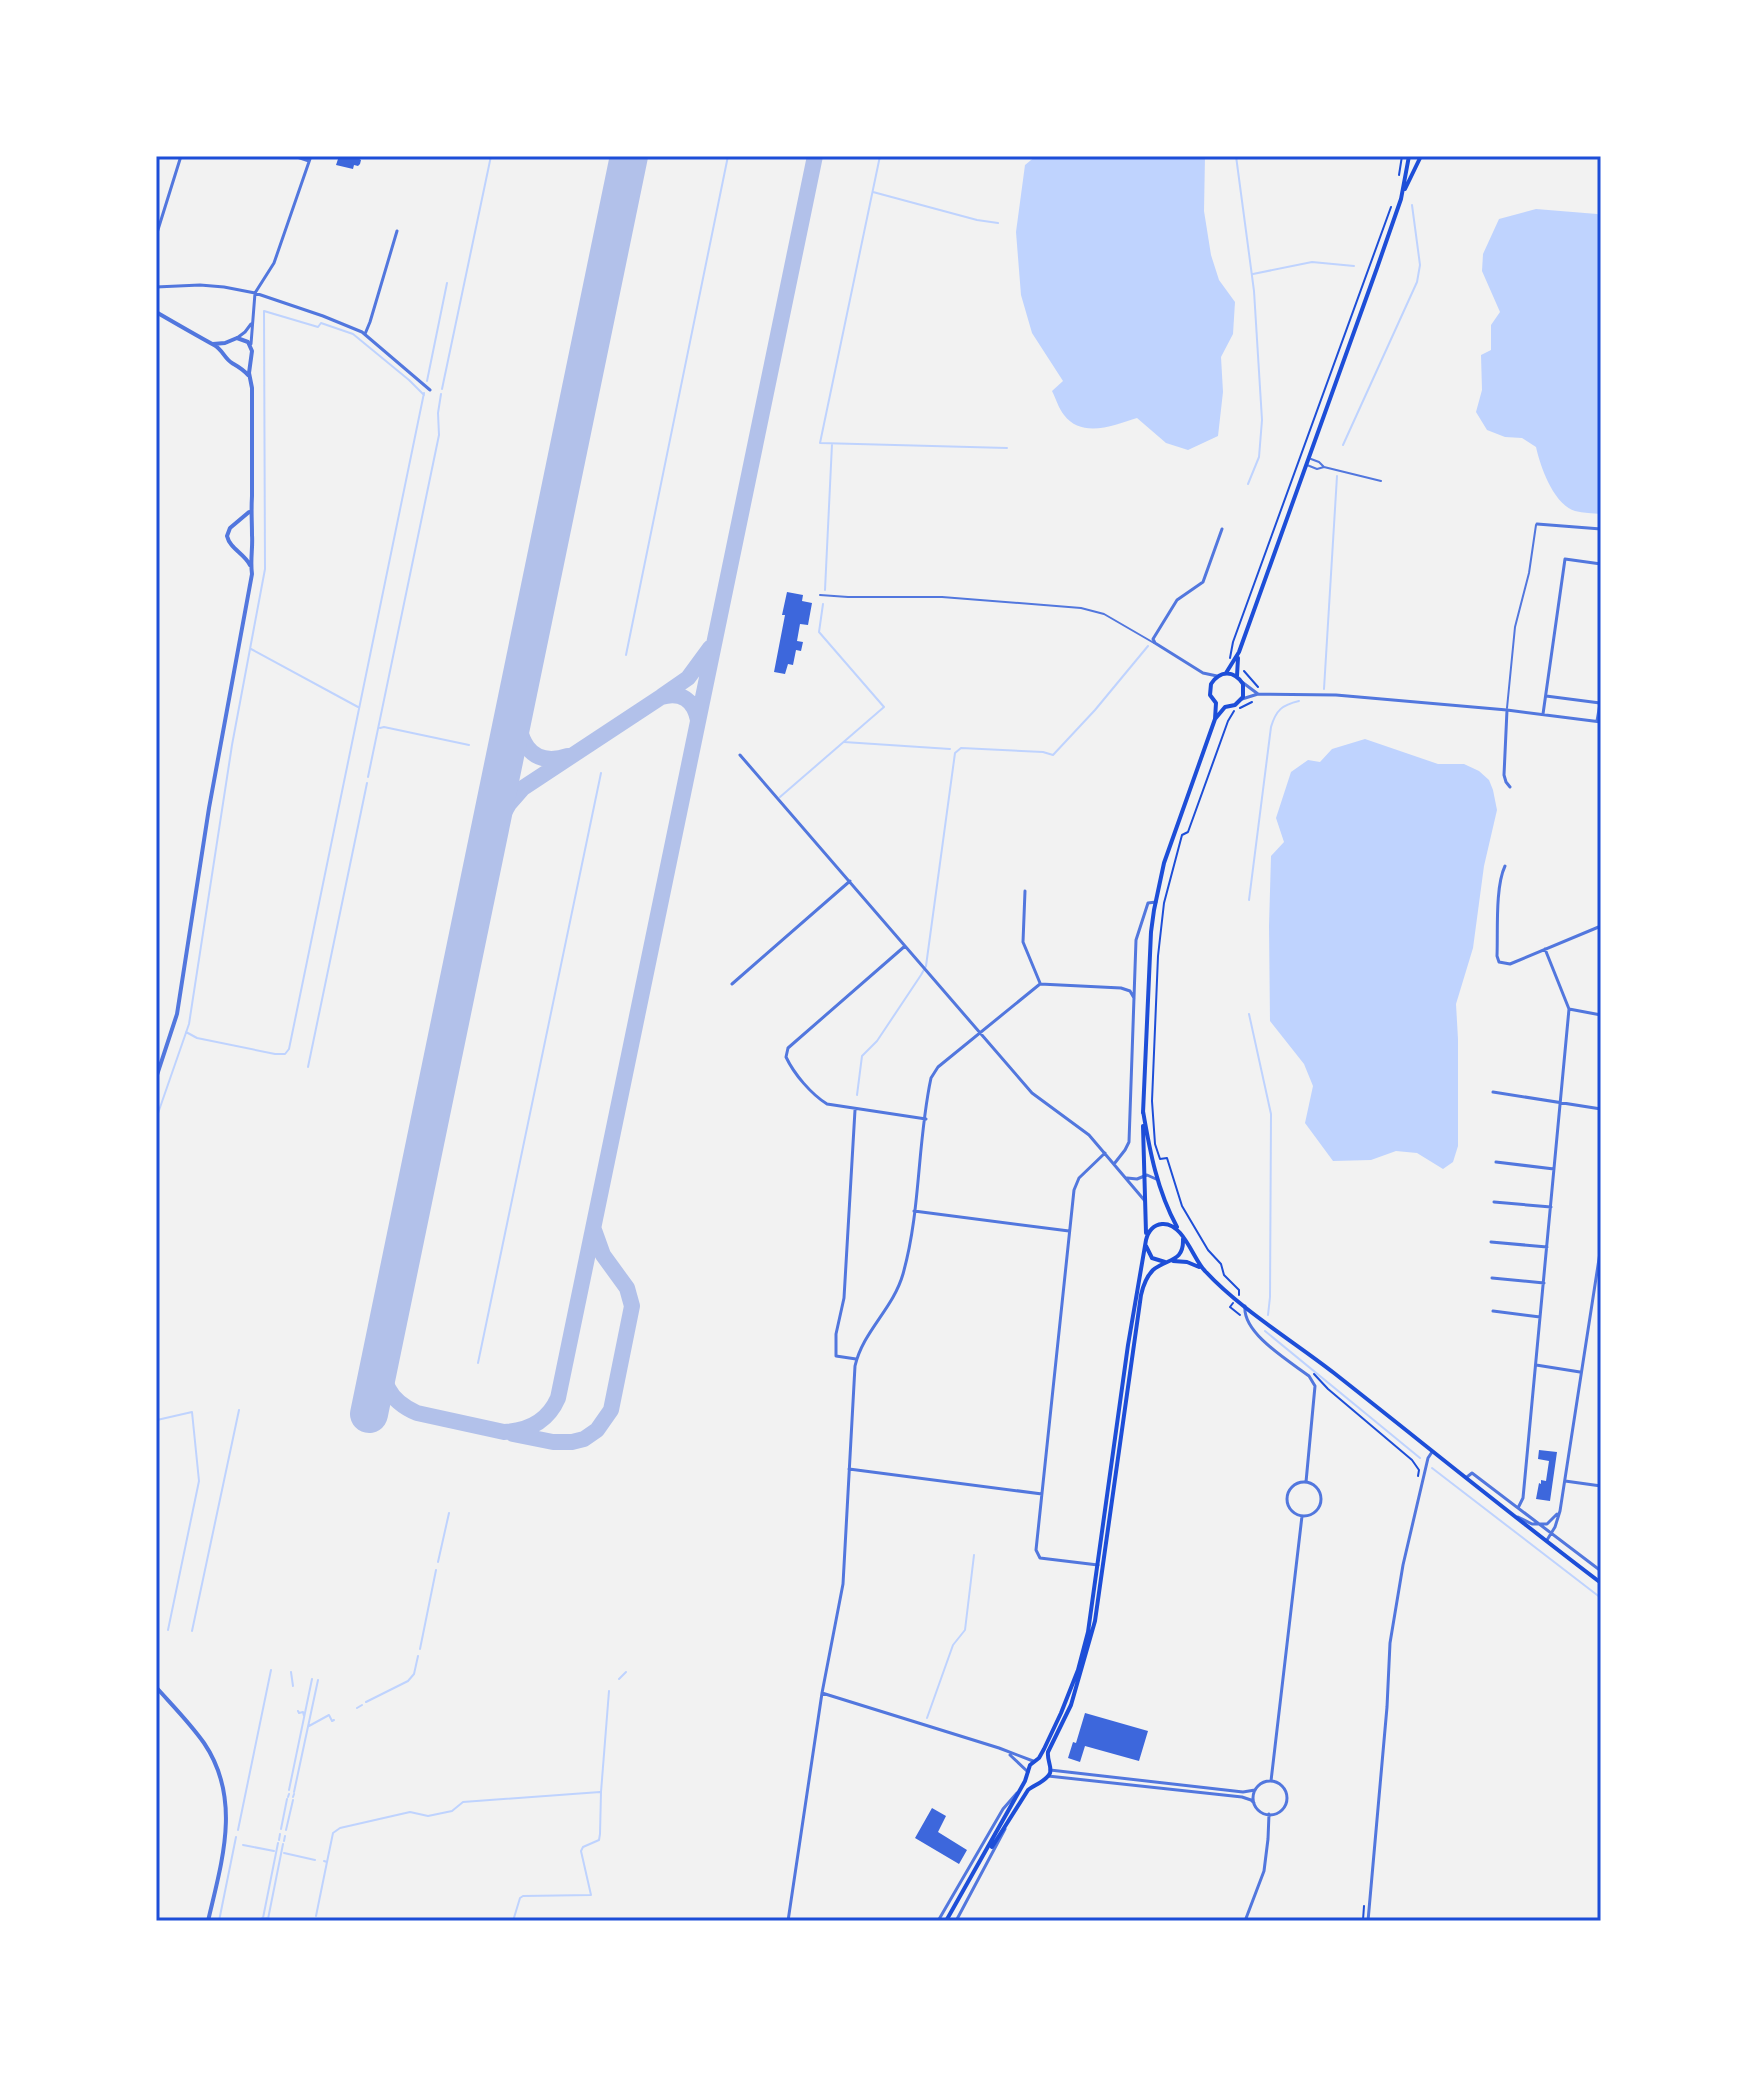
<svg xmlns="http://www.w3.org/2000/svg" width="1757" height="2077" font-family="'PT Sans',sans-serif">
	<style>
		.water { fill: #bfd3fe }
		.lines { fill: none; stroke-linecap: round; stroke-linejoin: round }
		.stream { stroke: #bfd3fe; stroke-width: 2 }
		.canal { stroke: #bfd3fe; stroke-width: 6 }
		.taxiway { stroke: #b2c1ea; stroke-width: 16 }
		.runway { stroke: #b2c1ea; stroke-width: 38 }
		.building { fill: #3d67dc }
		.path { stroke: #1d4ed8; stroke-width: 2 }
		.service { stroke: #5277de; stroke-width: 2 }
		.minor { stroke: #5277de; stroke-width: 3 }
		.tertiary { stroke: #5277de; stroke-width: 4 }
		.secondary { stroke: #1d4ed8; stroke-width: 4 }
		.neatline { fill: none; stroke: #1d4ed8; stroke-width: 3 }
	</style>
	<rect width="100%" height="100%" fill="#f2f2f2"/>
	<!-- water -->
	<path class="water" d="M1036 156H1205L1204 211 1211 255 1219 280 1235 302 1233 334 1221 357 1223 392 1218 436 1188 450 1166 443 1137 418C1115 425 1082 439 1064 415 1059 409 1056 399 1052 391L1063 381 1032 333 1021 295 1016 232 1025 165Z
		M1536 209 1597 214 1601 216V514C1593 513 1583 513 1575 511 1554 505 1540 466 1536 447L1522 438 1505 437 1487 430 1476 412 1482 390 1481 355 1491 350V325L1500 312 1482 271 1483 254 1499 219Z
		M1365 739 1438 764H1464L1479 771 1489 780 1493 790 1497 810 1484 866 1473 948 1456 1004 1458 1039V1146L1453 1162 1443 1169 1417 1153 1396 1151 1371 1160 1333 1161 1305 1123 1313 1086 1304 1064 1270 1021 1269 926 1271 856 1284 842 1276 818 1291 772 1308 760 1320 762 1332 749Z"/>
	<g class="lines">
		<!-- stream -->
		<path class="stream" d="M880 156 820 443 1007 448
			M1236 156 1254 291 1262 420 1259 457 1248 484
			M873 192 977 220 998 223
			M1253 274 1312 262 1354 266
			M427 381 447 283
			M442 389 491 156
			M1343 445 1417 282 1420 265 1412 205
			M825 590 832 444
			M251 649 358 707
			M626 655 728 156
			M1324 689 1337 476
			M380 728 384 727 469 745
			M844 742 950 749
			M368 777 439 435 438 413 441 394
			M780 797 884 707 819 632 823 604
			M1249 900 1271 727C1276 710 1282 705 1299 701
			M1249 1014 1271 1114 1270 1297 1268 1315
			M186 1032 197 1038 275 1054H285L289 1049 424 393
			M308 1067 367 783
			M857 1095 862 1056 877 1041 921 975 926 966 955 753 961 748 1043 752 1053 755 1095 710 1148 646
			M156 1119 189 1024 232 745 265 569 264 311 318 327 321 323 353 334 409 380 424 395
			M1265 1331 1420 1458
			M478 1363 601 773
			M157 1420 192 1412 199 1481 168 1630
			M1432 1468 1601 1598
			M438 1562 449 1513
			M192 1631 239 1410
			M420 1649 436 1570
			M291 1672 293 1686
			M619 1679 626 1672
			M366 1702 408 1681 414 1674 418 1656
			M357 1708 362 1705
			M298 1711 299 1713 303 1712 304 1716
			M927 1718 953 1645 965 1630 974 1555
			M309 1726 329 1715 332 1721 334 1720
			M289 1790 312 1679
			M294 1792 318 1680
			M288 1797 289 1794
			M293 1797 294 1794
			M281 1829 287 1799
			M238 1830 271 1670
			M286 1830 293 1800
			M279 1840 280 1834
			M284 1841 285 1836
			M243 1845 274 1851
			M284 1853 315 1860
			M327 1862 333 1833 340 1828 410 1812 428 1816 452 1811 463 1802 600 1792
			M316 1916 327 1862 324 1861
			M263 1918 278 1843
			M268 1919 283 1844
			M219 1921 236 1837
			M513 1921 520 1898 523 1896 591 1895 581 1851 583 1847 599 1840 600 1834 601 1792 609 1691"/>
		<!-- canal -->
		<path class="canal" d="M262 1921 263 1920
			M267 1921V1920"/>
		<!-- taxiway -->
		<path class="taxiway" d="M662 696 688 678 710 648
			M516 704C518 737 527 769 568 756
			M487 842 509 804 523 788 661 697C681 691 694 700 698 720
			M382 1350C382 1382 387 1400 417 1413L504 1432C529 1431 548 1421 558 1398L815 156
			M513 1434 553 1442H572L584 1439 597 1430 611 1410 632 1306 627 1288 603 1255 594 1230"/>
		<!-- runway -->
		<path class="runway" d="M369 1414 629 156"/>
	</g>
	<!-- building -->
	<path class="building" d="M339 156 358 158 361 160 360 164 358 166 354 165 353 169 336 165Z
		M787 592 803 595 802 601 812 603 808 625 800 624 797 641 803 642 801 651 796 650 793 665 788 664 785 674 774 672 785 615H782Z
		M1539 1450 1557 1452 1550 1501 1536 1499 1539 1483 1541 1484V1480L1546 1481 1549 1461 1538 1459Z
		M1085 1713 1148 1731 1139 1761 1085 1746 1080 1762 1068 1758 1073 1742 1076 1743Z
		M932 1808 946 1816 938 1832 967 1850 959 1864 915 1838Z"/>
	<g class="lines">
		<!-- path -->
		<path class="path" d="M1399 175 1402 156
			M1230 658 1233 642 1391 207
			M1244 671 1258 687
			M1240 708 1252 702
			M1234 711 1228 721 1188 832 1182 835 1164 903 1158 956 1152 1101 1155 1144 1160 1159 1167 1158 1182 1206 1208 1250 1221 1264 1224 1275 1239 1290V1295
			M1233 1303 1230 1307 1240 1315
			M1314 1374 1328 1389 1412 1460 1419 1470 1418 1476
			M1363 1920 1364 1906"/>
		<!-- service -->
		<path class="service" d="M1307 465 1317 469 1324 467 1319 462 1311 459
			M1324 467 1381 481
			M820 595 848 597H942L1081 608 1104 614 1154 643
			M1507 708 1515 627 1529 573 1536 525"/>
		<!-- minor -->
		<path class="minor" d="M294 156 309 161
			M156 236 181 156
			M156 287 200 285 224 287 255 293 323 316 362 332 430 390
			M365 334 370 322 397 231
			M237 338 245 332 251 324
			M251 344 255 293 274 263 311 156
			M1537 524 1601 529
			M1217 676 1203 673 1155 643 1153 639 1177 600 1203 582 1222 529
			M1242 682 1258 694
			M1546 696 1600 703
			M1242 699 1258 694 1336 695 1507 710 1601 722
			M1507 710 1504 775 1506 782 1510 787
			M1543 714 1565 559 1601 564
			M1597 721 1601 698
			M740 755 1032 1093 1089 1135 1145 1201
			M1505 866C1495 887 1498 932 1497 956L1499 962 1510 964 1601 926
			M1025 891 1023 942 1040 983
			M905 946 788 1048 786 1057C794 1074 811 1094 827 1104L926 1119
			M732 984 850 881
			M1569 1009 1601 1015
			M1493 1092 1601 1109
			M855 1110 844 1298 836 1334V1356L856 1359
			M1496 1162 1554 1169
			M1114 1164 1125 1150 1129 1142 1136 940 1148 903 1156 902
			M1127 1178 1137 1179 1147 1175 1156 1179
			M1494 1202 1551 1207
			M914 1211 1069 1231
			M1491 1242 1547 1247
			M1492 1278 1544 1283
			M1245 1306C1242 1333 1289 1361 1309 1376L1315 1386 1306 1482
			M1493 1311 1540 1317
			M1536 1365 1580 1372
			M849 1469 1042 1494
			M1467 1477 1472 1473 1601 1571
			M1565 1481 1601 1486
			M1287 1499a17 17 0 1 1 34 0a17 17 0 1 1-34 0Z
			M1518 1508 1523 1498 1569 1009 1545 949
			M1518 1517 1532 1524H1547L1557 1514
			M1547 1540 1555 1527 1560 1511 1601 1246
			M1098 1565 1040 1558 1036 1550 1074 1190 1079 1178 1105 1153
			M822 1693 999 1748 1033 1761
			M1010 1755 1028 1772
			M1050 1770 1243 1792 1255 1790
			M1048 1776 1242 1797 1251 1800 1254 1803
			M1271 1781 1302 1516
			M1253 1798a17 17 0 1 1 34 0a17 17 0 1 1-34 0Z
			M788 1921 822 1693 843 1584 855 1366C863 1331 893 1309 903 1274 921 1210 917 1143 931 1078L938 1067 1040 984 1121 988 1130 991 1134 998
			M938 1921 1003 1809 1017 1793
			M956 1921 1005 1829
			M1245 1921 1264 1871 1268 1839 1269 1814
			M1368 1921 1387 1707 1390 1643 1403 1565 1428 1458 1432 1452"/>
		<!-- tertiary -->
		<path class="tertiary" d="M156 312C175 323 194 334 214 345 222 349 225 359 232 363 239 367 243 369 248 375
			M249 512 230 528 227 536C230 549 244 553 250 565
			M156 1078 177 1014 209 808 252 574C250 560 253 548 252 535 252 519 251 512 252 496V388L249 373 252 351 248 342 237 338 225 343 213 344
			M156 1687C172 1705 190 1723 204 1743 242 1799 222 1861 208 1921"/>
		<!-- secondary -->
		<path class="secondary" d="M1405 189 1421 156
			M1226 673 1239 652 1377 268 1401 199 1409 156
			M1237 676 1238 658
			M1143 1111C1150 1152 1157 1190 1177 1227
			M1143 1113 1151 932 1154 910 1164 863 1215 719 1216 703 1210 695 1211 684C1220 670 1234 670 1243 684V697L1235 705 1225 707 1215 719
			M1143 1126 1146 1233
			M1146 1246 1152 1258 1165 1262
			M1173 1261 1187 1262 1199 1267
			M992 1847 1028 1790C1034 1785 1047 1781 1050 1773 1052 1766 1047 1761 1048 1752L1071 1705 1095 1621 1141 1295C1143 1286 1146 1277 1153 1270 1167 1258 1184 1263 1183 1239
			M946 1921 1025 1781 1030 1765 1039 1758 1044 1749 1061 1713 1078 1670 1088 1632 1128 1345 1146 1240C1148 1232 1153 1225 1162 1224 1183 1222 1193 1259 1205 1271 1240 1309 1293 1341 1334 1373 1423 1443 1511 1515 1601 1583"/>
	</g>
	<!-- border -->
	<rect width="1757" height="2077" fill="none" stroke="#ffffff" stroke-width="316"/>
	<rect x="158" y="158" width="1441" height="1761" class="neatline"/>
</svg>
